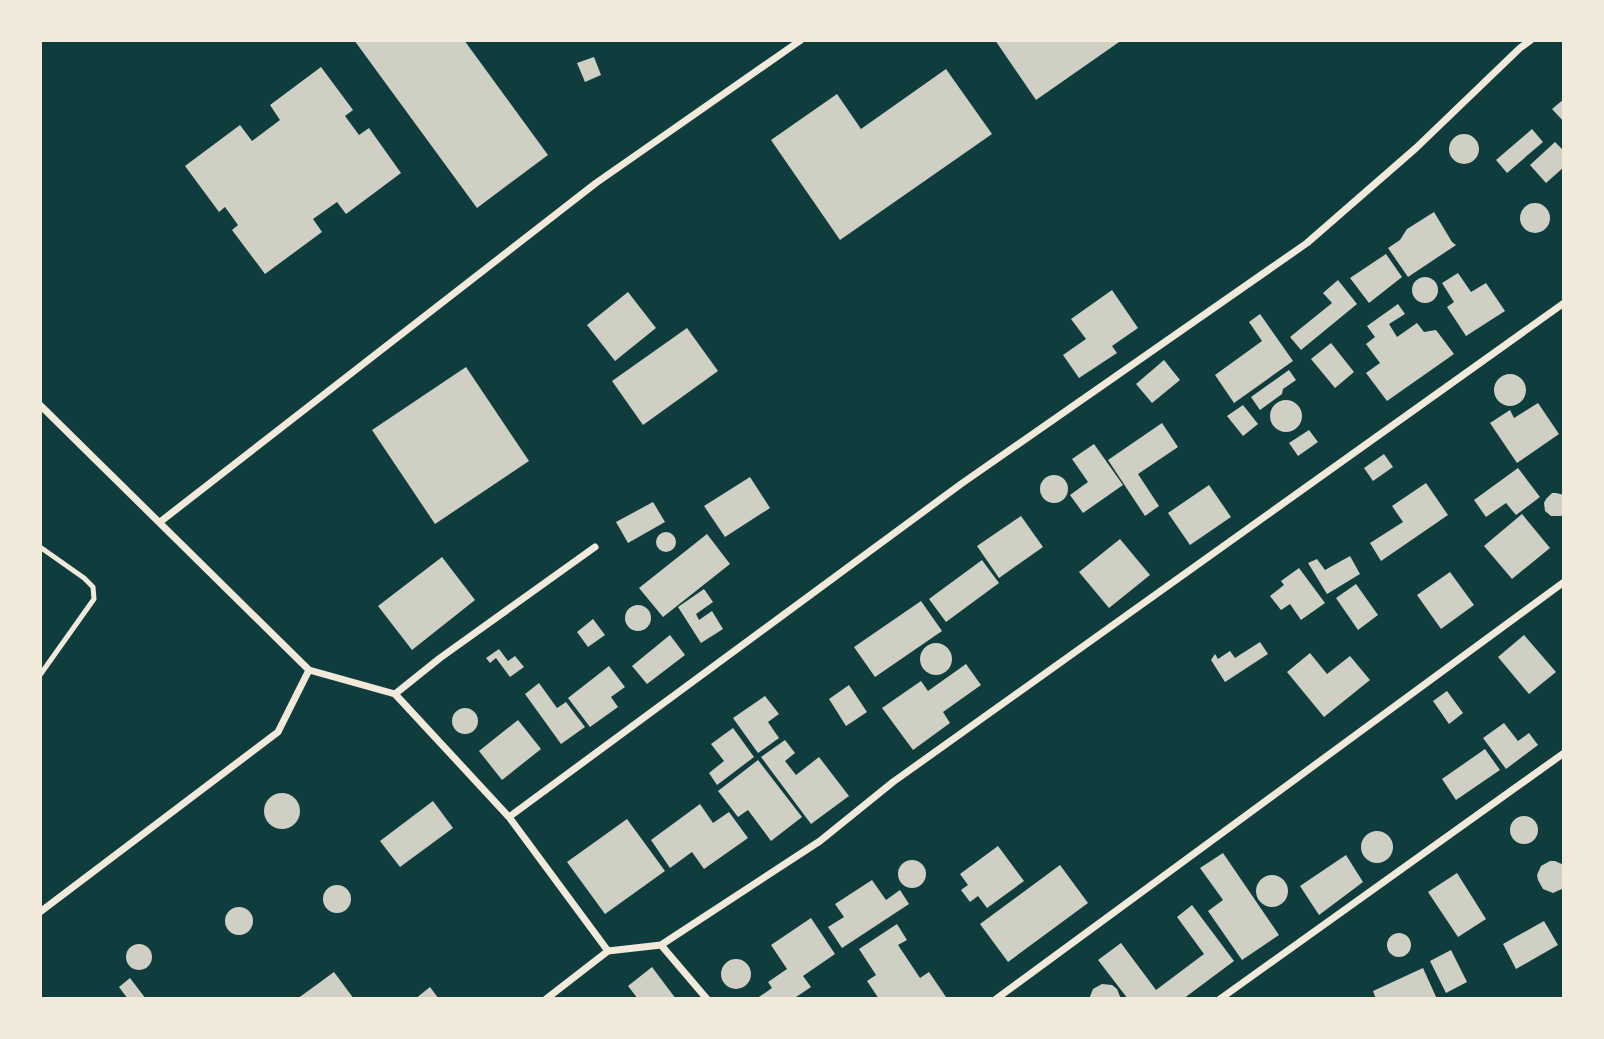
<svg xmlns="http://www.w3.org/2000/svg" width="1604" height="1039" font-family="Ubuntu,sans-serif">
	<style>
		.building { fill: #cfcfc3 }
		.lines { fill: none; stroke-linecap: round; stroke-linejoin: round }
		.service { stroke: #f1e9da; stroke-width: 5 }
		.minor { stroke: #f1e9da; stroke-width: 7 }
	</style>
	<rect width="100%" height="100%" fill="#0f3d3e"/>
	<!-- building -->
	<path class="building" d="M354 40H464L548 155 477 208Z
		M995 40H1122L1036 100Z
		M594 57 601 75 585 82 577 63Z
		M321 67 353 110 345 116 359 135 369 128 401 173 346 214 337 202 313 219 322 232 265 274 232 230 238 225 225 207 219 212 185 166 240 125 252 141 280 120 270 105Z
		M946 69 992 134 840 240 771 140 837 94 861 129Z
		M1564 99V122L1552 109Z
		M1532 129 1543 142 1507 173 1496 160Z
		M1449 149a15 15 0 1 1 30 0a15 15 0 1 1-30 0Z
		M1555 142 1564 151V167L1546 183 1530 165Z
		M1520 218a15 15 0 1 1 30 0a15 15 0 1 1-30 0Z
		M1434 212 1452 242 1456 245 1408 277 1388 248 1400 240 1407 229Z
		M1386 254 1402 277 1369 303 1350 278Z
		M1458 273 1471 292 1486 283 1505 311 1466 336 1447 307 1454 302 1442 283Z
		M1412 290a13 13 0 1 1 26 0a13 13 0 1 1-26 0Z
		M1338 280 1357 304 1301 350 1290 337 1332 303 1323 293Z
		M1112 290 1138 328 1112 346 1117 353 1079 378 1063 355 1086 339 1071 319Z
		M628 292 656 328 615 361 587 325Z
		M1398 304 1405 314 1389 324 1397 337 1417 323 1424 332 1436 330 1454 354 1387 401 1366 373 1380 363 1366 344 1375 337 1367 326Z
		M1260 314 1293 361 1234 403 1215 375 1262 341 1249 322Z
		M687 328 718 371 643 425 612 381Z
		M1331 343 1354 372 1335 388 1311 359Z
		M1164 360 1180 380 1152 403 1136 384Z
		M466 367 529 461 435 524 372 430Z
		M1289 370 1296 380 1283 389 1282 394 1260 410 1251 397Z
		M1494 390a16 16 0 1 1 32 0a16 16 0 1 1-32 0Z
		M1270 416a16 16 0 1 1 32 0a16 16 0 1 1-32 0Z
		M1538 403 1559 434 1517 463 1490 423 1510 410 1514 418Z
		M1243 405 1258 424 1243 436 1227 416Z
		M1162 423 1178 447 1138 474 1159 506 1145 516 1108 460Z
		M1309 430 1318 442 1298 456 1289 443Z
		M1094 444 1123 485 1083 513 1070 495 1088 482 1072 459Z
		M1384 454 1393 467 1373 481 1364 468Z
		M1518 468 1540 497 1516 515 1506 503 1486 517 1474 500Z
		M1040 489a14 14 0 1 1 28 0a14 14 0 1 1-28 0Z
		M750 477 770 508 725 537 704 506Z
		M1426 483 1448 515 1381 561 1370 543 1403 522 1392 506Z
		M1209 485 1231 517 1190 545 1168 513Z
		M1552 493H1556L1564 495V514L1561 516H1551L1545 511 1544 503 1546 499Z
		M653 502 665 522 628 543 616 522Z
		M1522 514 1550 548 1512 579 1484 546Z
		M1021 516 1043 547 999 578 977 546Z
		M656 542a10 10 0 1 1 20 0a10 10 0 1 1-20 0Z
		M707 534 730 564 663 617 639 588Z
		M1120 539 1150 575 1109 608 1079 572Z
		M1350 556 1360 574 1327 594 1308 563 1317 559 1325 570Z
		M442 557 475 600 412 650 378 606Z
		M982 560 999 583 946 622 929 599Z
		M1299 568 1325 603 1301 620 1290 604 1281 610 1270 596 1284 585 1281 581Z
		M1450 572 1474 605 1441 629 1417 595Z
		M1356 584 1378 615 1358 630 1336 598Z
		M704 589 713 602 696 614 699 620 712 611 723 629 701 643 678 607Z
		M921 601 942 631 875 677 854 647Z
		M625 618a13 13 0 1 1 26 0a13 13 0 1 1-26 0Z
		M593 619 605 635 588 647 577 632Z
		M670 635 685 655 647 684 632 666Z
		M1524 635 1556 672 1529 694 1498 657Z
		M1260 642 1268 654 1225 682 1211 660 1215 654 1218 659 1230 651 1235 658Z
		M920 659a16 16 0 1 1 32 0a16 16 0 1 1-32 0Z
		M499 649 508 661 515 656 524 667 510 677 496 658 490 663 486 658Z
		M1310 653 1327 674 1350 656 1370 680 1324 717 1287 672Z
		M966 664 981 685 943 712 950 723 913 750 882 708 921 681 928 691Z
		M609 666 625 687 611 697 618 707 590 727 568 698Z
		M539 683 557 708 566 702 585 727 561 744 525 694Z
		M849 685 867 712 846 726 829 699Z
		M1447 691 1463 713 1449 724 1433 701Z
		M765 696 779 714 768 722 779 738 758 753 733 718Z
		M452 721a13 13 0 1 1 26 0a13 13 0 1 1-26 0Z
		M518 720 541 749 502 780 479 751Z
		M1504 723 1518 741 1529 733 1538 745 1506 769 1483 738Z
		M733 728 754 757 717 785 709 773 724 761 711 744Z
		M785 740 795 753 785 761 796 775 819 757 849 796 811 824 761 757Z
		M1485 749 1500 770 1456 800 1442 779Z
		M758 760 802 817 771 841 748 810 738 817 718 791Z
		M264 811a18 18 0 1 1 36 0a18 18 0 1 1-36 0Z
		M433 801 453 828 400 867 380 841Z
		M700 804 713 823 729 812 748 838 704 869 692 852 670 868 651 840Z
		M1510 830a14 14 0 1 1 28 0a14 14 0 1 1-28 0Z
		M627 819 665 871 605 914 567 862Z
		M1361 847a16 16 0 1 1 32 0a16 16 0 1 1-32 0Z
		M998 846 1024 881 987 908 978 896 970 902 961 890 968 885 960 874Z
		M1223 853 1279 935 1242 960 1208 911 1223 900 1200 868Z
		M1346 855 1363 882 1319 915 1300 886Z
		M898 874a14 14 0 1 1 28 0a14 14 0 1 1-28 0Z
		M1550 861H1555L1564 865V888L1553 893 1543 889 1538 880 1537 875 1541 866Z
		M1060 865 1088 903 1008 962 980 924Z
		M1457 873 1486 919 1458 937 1428 892Z
		M1256 891a16 16 0 1 1 32 0a16 16 0 1 1-32 0Z
		M872 880 886 900 900 890 909 904 842 948 828 927 844 917 835 904Z
		M323 899a14 14 0 1 1 28 0a14 14 0 1 1-28 0Z
		M1192 905 1234 961 1183 999H1128L1098 960 1121 943 1156 990 1204 954 1177 917Z
		M225 921a14 14 0 1 1 28 0a14 14 0 1 1-28 0Z
		M811 918 835 954 803 976 811 987 793 999H756L772 988 768 982 787 969 771 945Z
		M1544 921 1558 945 1516 969 1503 944Z
		M897 924 907 940 898 945 920 978 929 972 946 997 943 999H879L867 981 876 975 859 949Z
		M1387 945a12 12 0 1 1 24 0a12 12 0 1 1-24 0Z
		M126 957a13 13 0 1 1 26 0a13 13 0 1 1-26 0Z
		M1451 950 1467 982 1446 993 1430 961Z
		M721 974a15 15 0 1 1 30 0a15 15 0 1 1-30 0Z
		M652 967 676 999H638L628 986Z
		M1423 968 1437 999H1376L1373 991Z
		M334 972 354 999H297Z
		M130 978 146 999H128L119 987Z
		M1102 984 1112 985 1117 989 1121 999H1089L1093 989Z
		M430 987 439 999H415Z"/>
	<g class="lines">
		<!-- service -->
		<path class="service" d="M40 547 84 578 93 587 94 599 40 675"/>
		<!-- minor -->
		<path class="minor" d="M40 405 309 670 395 694 509 817 608 951 661 945 707 999
			M160 522 596 183 801 40
			M395 694 440 658 595 547
			M509 817 961 484 1307 243 1416 148 1520 48 1531 40
			M40 912 278 732 309 670
			M661 945 820 841 893 782 1564 303
			M546 999 608 951
			M996 999 1564 582
			M1220 999 1564 753"/>
	</g>
	<!-- border -->
	<rect width="1604" height="1039" fill="none" stroke="#f1e9da" stroke-width="84"/>
</svg>
